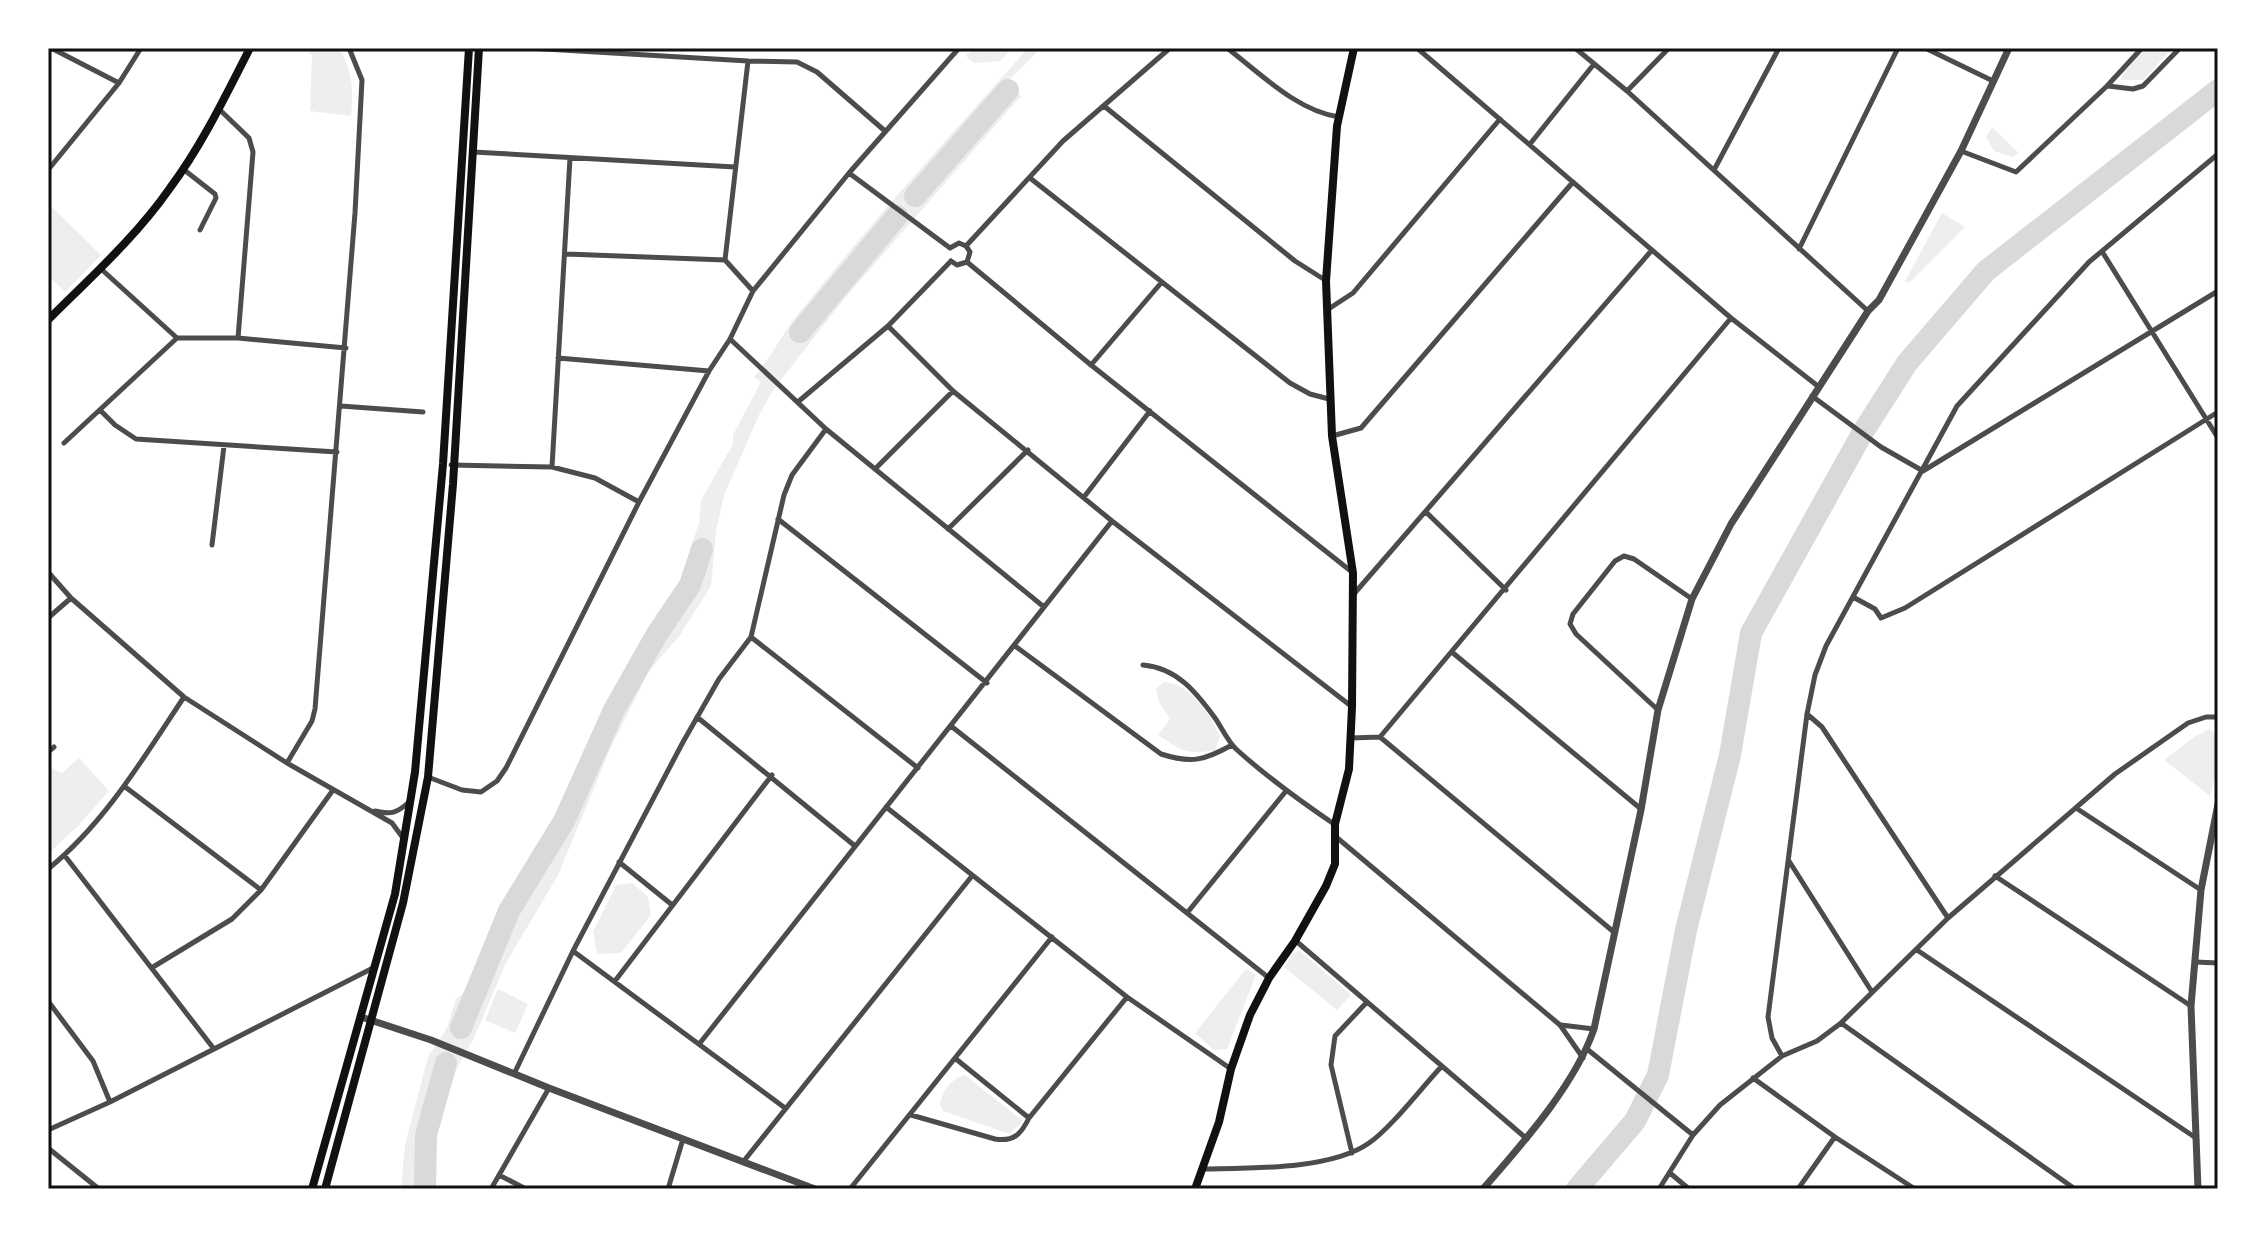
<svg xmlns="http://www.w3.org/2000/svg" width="2266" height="1237" font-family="'Open Sans',sans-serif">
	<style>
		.green { fill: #eee }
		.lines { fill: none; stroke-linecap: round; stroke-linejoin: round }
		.river { stroke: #d9d9d9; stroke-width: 22 }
		.minor { stroke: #4c4c4c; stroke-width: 5 }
		.tertiary { stroke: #4c4c4c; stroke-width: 7 }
		.secondary { stroke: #111; stroke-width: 8 }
		.primary { stroke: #111; stroke-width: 8 }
		.neatline { fill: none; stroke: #111; stroke-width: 3 }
	</style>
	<rect width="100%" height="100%" fill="#fff"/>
	<!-- green -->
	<path class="green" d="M304 48H339C352 71 354 89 351 116L310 111 312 55Z
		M973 48H1013L1000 61 974 63 966 56Z
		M1028 48H1041L1007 82 1021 96 844 299 773 390 759 415 724 495 716 531 711 586 680 635 649 671 611 747 558 875 506 963 474 1038 457 1068 434 1136 432 1189H401L405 1145 428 1057 447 1028 456 999 467 990 528 861 562 805 648 636 659 625 680 582 699 523 701 500 733 444V435L761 382 754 377C772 356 783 332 800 312 872 221 951 135 1028 48Z
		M2146 48H2173L2143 80H2121L2123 73Z
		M1992 127 2019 153 2012 157 1994 151 1986 137Z
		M48 203 101 255 65 292 48 275Z
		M1942 213 1965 227 1909 283 1905 281Z
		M1165 682C1191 685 1209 714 1220 736L1215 750C1186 755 1182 751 1158 735L1170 719 1159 702 1156 688Z
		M2209 729 2218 737V765L2210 796 2164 760 2194 737Z
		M79 758 109 791 79 825 48 854V766L62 773Z
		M632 883 648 897 651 915 621 953 597 954 593 932 616 885Z
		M1300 951 1351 995 1337 1010 1284 967 1293 953Z
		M1246 969 1256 975 1227 1049 1214 1050 1195 1033Z
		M498 989 528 1004 515 1033 485 1020Z
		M965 1075 1023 1121 1010 1134 943 1111 940 1104C942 1091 952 1078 965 1075Z"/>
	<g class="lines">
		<!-- river -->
		<path class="river" d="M915 196 1008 90
			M800 332 897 216
			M461 1028 509 911 564 821 614 710 657 634 690 585 702 549
			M425 1189 426 1135 446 1063
			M1577 1189 1635 1121 1658 1075 1686 930 1730 755 1751 633 1863 432 1907 363 1986 271 2218 90"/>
		<!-- minor -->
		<path class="minor" d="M51 48 119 83
			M528 48 748 61 797 62 817 72 885 131
			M1227 48C1260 73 1297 111 1339 117
			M1417 48 1731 318 1819 387
			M1575 48 1627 91 1868 311
			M1925 48 1993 81
			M2108 86 2133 89 2143 86 2180 48
			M1627 91 1669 48
			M1104 106 1295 261 1325 280
			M219 109 249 138 253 152 238 338
			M1530 144 1594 64
			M1961 151 2016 172 2107 86 2142 48
			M473 152 735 167
			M183 169 215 194 216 198 200 230
			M48 170 119 83 141 48
			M1714 170 1779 48
			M849 173 950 248
			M1030 178 1290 383 1310 394 1329 399
			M966 246 1063 141 1170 48
			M966 246 970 252 967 262
			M950 248 959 243 966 246
			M1799 249 1898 48
			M2103 253 2218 438
			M566 254 725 260 753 291
			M725 260 748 61
			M951 261 957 265 967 262
			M967 262 1091 365 1352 572
			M100 268 177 338H238L346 348
			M1327 310 1353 293 1500 119
			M888 326 953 391 1112 521 1351 706
			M730 339 826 429 1044 607
			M558 358 709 371
			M1091 365 1161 283
			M1812 396 1881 447 1923 471
			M799 401 888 326 951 261
			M341 406 423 412
			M101 411 115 425 136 439 337 452
			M1332 436 1361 428 1573 182
			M64 443 177 338
			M451 465 552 467 595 478 639 502
			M552 467 570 158
			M875 469 953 391
			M1923 471 2218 291
			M1084 497 1150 411
			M1427 513 1506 590
			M778 519 987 683
			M948 529 1028 450
			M212 545 224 446
			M48 572 71 598 184 697 287 763 392 823 403 838
			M1353 595 1652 250
			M1853 597 1875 609 1881 618 1905 608 2218 412
			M48 618 71 598
			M751 637 918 768
			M1015 646 1161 754C1192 764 1205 760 1232 745
			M1453 653 1641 809
			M1143 665C1177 668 1196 692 1215 718 1222 728 1227 740 1236 749 1267 777 1300 801 1334 824
			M1658 710 1576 634 1570 624 1573 614 1615 561 1624 556 1634 559 1692 599
			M1807 714 1822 727 1948 918
			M697 717 855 846
			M951 726 1269 978
			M1380 737 1615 933
			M1351 738 1380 737 1731 318
			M48 752 54 747
			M287 763 312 721 315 709 355 213 362 80 349 48
			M428 777 462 790 481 792 497 781 506 768 639 502 709 371 730 339 753 291 849 173 959 48
			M124 786 261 890
			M886 807 1127 997 1231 1069
			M2076 808 2201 890
			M375 811C391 815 397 813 409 802
			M1335 836 1560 1025 1583 1058
			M65 856 214 1049
			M1789 861 1872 992
			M619 862 671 904
			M48 869C105 823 144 757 184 697
			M1995 876 2191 1006
			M1187 913 1286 791
			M1296 941 1527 1139
			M1917 950 2196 1138
			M573 951 785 1108
			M2195 962 2218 963
			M153 967 232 919 261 890 333 790
			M615 981 772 775
			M48 1001 93 1061 110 1102
			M1841 1023 2075 1189
			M1561 1025 1594 1029
			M700 1043 1112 521
			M1587 1049 1693 1135
			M1782 1056 1772 1038 1768 1017 1807 714 1815 675 1826 646 1957 406 2089 262 2218 154
			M956 1059 1029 1118
			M514 1074 573 951 683 742 719 679 751 637 784 495 792 475 826 429
			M1753 1078 1835 1137 1915 1189
			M911 1115 995 1139C1014 1142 1021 1134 1029 1118L1127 997
			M48 1130 110 1102 373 968
			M48 1148 99 1189
			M1352 1153 1331 1065 1335 1036 1367 1002
			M743 1162 972 876
			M1204 1169C1250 1168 1331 1170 1369 1143 1391 1128 1422 1087 1442 1066
			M1670 1173 1689 1189
			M499 1175 526 1189
			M491 1189 549 1088
			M668 1189 683 1139
			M850 1189 1052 937
			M1659 1189 1693 1135 1720 1105 1782 1056 1817 1041 1841 1023 1948 918 2115 774 2188 723 2206 717H2218
			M1798 1189 1834 1138"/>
		<!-- tertiary -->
		<path class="tertiary" d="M361 1017 431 1040 549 1088 815 1189
			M1483 1189C1522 1144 1575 1085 1594 1029L1641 810 1658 710 1692 599 1731 524 1868 311 1879 300 1961 151 2009 48
			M2198 1189 2191 1006 2201 890 2218 804"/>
		<!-- secondary -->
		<path class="secondary" d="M48 320C90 278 136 237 170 188 202 145 226 95 250 48
			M1195 1189 1219 1122 1231 1069 1250 1015 1269 978 1295 941 1326 886 1335 864V824L1349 769 1352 707 1353 573 1332 436 1326 281 1337 126 1354 48"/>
		<!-- primary -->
		<path class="primary" d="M312 1189 395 894 415 772 443 464 469 48
			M325 1189 403 903 428 777 453 484 479 48"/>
	</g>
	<!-- border -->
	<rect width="2266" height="1237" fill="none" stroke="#ffffff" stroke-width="100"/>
	<rect x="50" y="50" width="2166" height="1137" class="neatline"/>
</svg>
